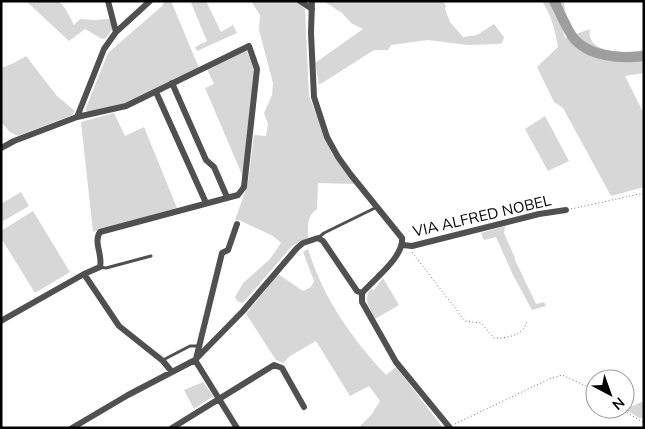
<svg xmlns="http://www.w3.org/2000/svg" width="645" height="429" font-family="Mulish,sans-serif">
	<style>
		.green { fill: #d7d7d7 }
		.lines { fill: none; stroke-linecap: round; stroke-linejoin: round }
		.river { stroke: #9e9e9e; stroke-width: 10 }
		.path { stroke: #727272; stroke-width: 1; stroke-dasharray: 1 2.5; stroke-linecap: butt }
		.lane { stroke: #505050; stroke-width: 3 }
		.street { stroke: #505050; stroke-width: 6 }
		.labels { text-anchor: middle; stroke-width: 4; stroke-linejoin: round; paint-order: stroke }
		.street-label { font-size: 15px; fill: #000; stroke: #fff }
	</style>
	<rect width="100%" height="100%" fill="#fff"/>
	<!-- green -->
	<path class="green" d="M26 1H59L65 8 74 25 80 19 94 20 109 19 113 28 106 38 102 39 85 29 69 41Z
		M165 1H171L199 68 133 101 90 113 85 110 108 53 162 6Z
		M195 1H206L221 32 233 25 237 33 197 51 195 47 207 41 191 3Z
		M251 1H296L305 9 309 96 331 152 355 184 318 183 317 209C306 217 308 225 308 238L292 246 243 303 237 301 235 297 243 283 270 259 281 243 273 236 239 220H235L248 183 254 135 266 136 268 124 264 113 272 95 273 83 259 30 260 15Z
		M326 1H443L446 6 445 9 450 22 463 37 477 35 494 24 504 37 502 43 499 44 468 45 428 40 391 45 388 50H374L319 85 315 63 363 29 351 23 342 13 325 2Z
		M542 1H563L565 8 561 24 565 38 590 29C585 55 628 53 644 50V73L625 76 644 114V187L611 196 563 108 554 102 537 67 558 47C555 31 552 16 542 1Z
		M246 50 255 69 243 177 205 88 214 84 207 69Z
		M26 56 57 96 75 111 72 115 18 136 10 132 1 122V68L14 63Z
		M114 113 125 136 144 127 177 208 93 232 81 122Z
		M545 116 569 161 548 171 525 129Z
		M21 192 29 206 3 221 1 218V204Z
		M33 211 70 272 35 293 1 238V231Z
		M505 226 504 233 515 258V260L536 304 544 302 546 306 532 310 513 275 496 237 484 240 481 233Z
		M308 249C323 297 351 338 386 375L396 367 443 428H358L372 414 380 401 369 386 350 396 316 341 290 356 283 363 276 360 246 314 278 274 303 291 311 287 314 281 303 252Z
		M383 278 399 305 375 319C370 309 363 300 370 289L374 290Z
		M203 382 213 396 194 409 184 390Z
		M644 401V418H639L625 409Z"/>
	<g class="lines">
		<!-- river -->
		<path class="river" d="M554 1C560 12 565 25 572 36 587 57 621 59 644 56"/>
		<!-- path -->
		<path class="path" d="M571 209 644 193
			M412 252 465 321 481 323 494 338C508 338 524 336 527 320
			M621 409 644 423
			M455 424 549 379 562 375 595 390"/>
		<!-- lane -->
		<path class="lane" d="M318 238 324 233 377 207
			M100 267 106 268 151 256
			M163 360 190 346H198"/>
		<!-- street -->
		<path class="street" d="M108 1 116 32
			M300 1 312 9
			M312 1 311 33 314 97 327 137 338 157 351 175 402 238C404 257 374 279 362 293V302L396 362 450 428
			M172 83 206 160 214 167 227 197
			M156 92 206 203
			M77 117 104 49 116 32 150 1
			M1 148 14 141 77 117 126 106 249 46 257 69 244 187 238 195 100 232C93 242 103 255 100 267L84 274 1 321
			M403 245 412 246 539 214 566 210
			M84 274 119 326 163 361 172 372
			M196 359 222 253 228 250 237 224
			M195 360 237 428
			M72 428 128 395 195 360 243 311 297 248 303 243 318 238 323 241 357 291 362 293
			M172 428 274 365 282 368 304 407"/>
	</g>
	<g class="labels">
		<!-- street labels -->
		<g class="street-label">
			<text transform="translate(482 216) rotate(-13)" y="5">VIA ALFRED NOBEL</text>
		</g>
	</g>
	<!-- border -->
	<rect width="645" height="429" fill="none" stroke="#000000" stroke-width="5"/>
	<!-- north arrow -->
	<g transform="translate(610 394) rotate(139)"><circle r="24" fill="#ffffff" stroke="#999999"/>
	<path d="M0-4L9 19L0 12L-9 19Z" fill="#000000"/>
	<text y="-8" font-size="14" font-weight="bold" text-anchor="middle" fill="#000000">N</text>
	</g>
</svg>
